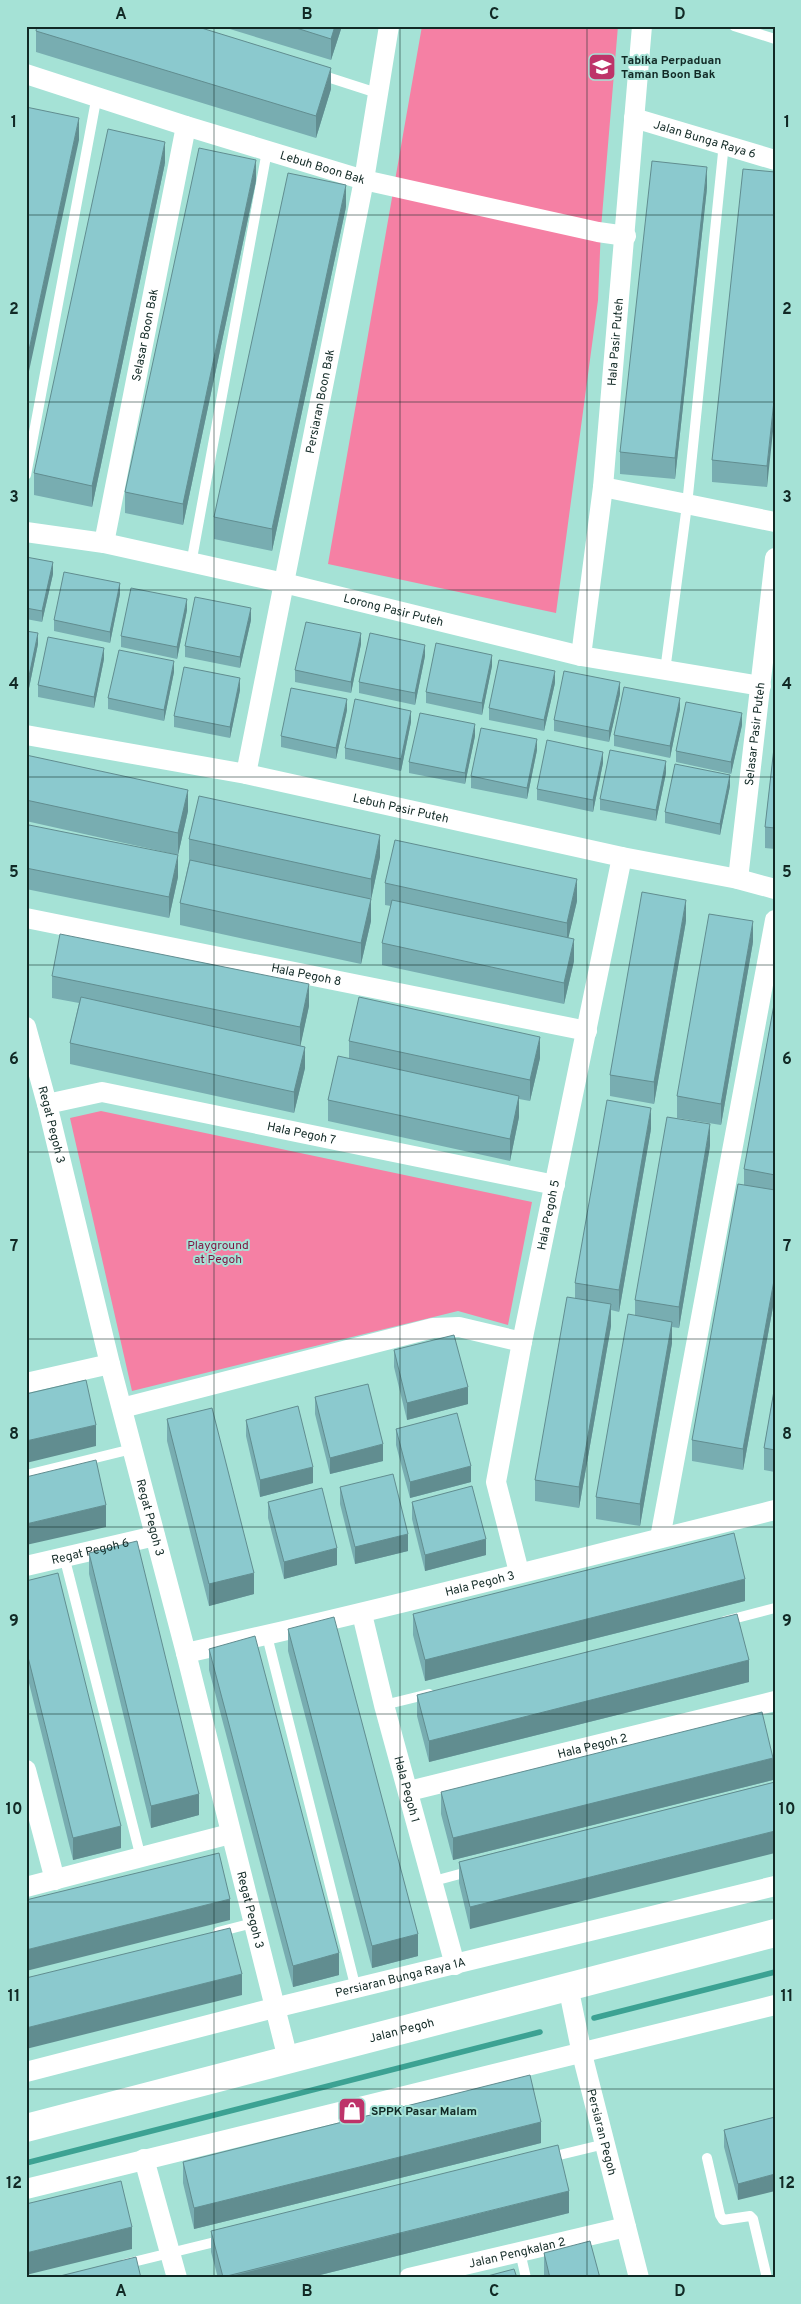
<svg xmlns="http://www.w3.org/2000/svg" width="801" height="2304" font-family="Overpass,sans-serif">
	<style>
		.green { fill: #f580a4 }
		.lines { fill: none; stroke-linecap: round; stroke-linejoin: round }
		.stream { stroke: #3ca293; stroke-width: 5.5 }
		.lane { stroke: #fff; stroke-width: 10 }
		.street { stroke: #fff; stroke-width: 20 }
		.secondary { stroke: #fff; stroke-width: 28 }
		.wall { fill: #78adb1 }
		.shaded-wall { fill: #618d90 }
		.building { fill: #8bc9ce; stroke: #618d90 }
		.grid { fill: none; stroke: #112925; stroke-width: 1; stroke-opacity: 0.55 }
		.labels { text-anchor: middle; stroke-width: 4; stroke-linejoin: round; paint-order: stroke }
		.poi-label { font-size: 12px; font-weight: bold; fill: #112925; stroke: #a5e2d6; text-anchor: start }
		.street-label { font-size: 12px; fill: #112925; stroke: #a5e2d6 }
		.park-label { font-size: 12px; fill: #7f1441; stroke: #a5e2d6 }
		.neatline { fill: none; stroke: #112925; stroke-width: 2 }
		.grid-label { font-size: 16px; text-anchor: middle; font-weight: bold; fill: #112925 }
	</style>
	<rect width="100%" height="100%" fill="#a5e2d6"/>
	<!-- green -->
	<path class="green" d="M422 26H618L601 228 598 300 556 613 328 564Z
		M101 1111 532 1202 508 1325 458 1311 132 1391 70 1118Z"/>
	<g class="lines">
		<!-- stream -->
		<path class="stream" d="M594 2018 775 1972
			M26 2163 540 2032"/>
		<!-- lane -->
		<path class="lane" d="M734 26 775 39
			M318 74 377 93
			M26 475 97 95
			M191 564 267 151
			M665 671 687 505 724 143
			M26 1475 132 1449
			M64 1556 141 1858
			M725 1621 775 1608
			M267 1636 356 1989
			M384 1705 429 1694
			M434 1881 471 1871
			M218 1932 253 1923
			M547 2158 605 2144
			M707 2158 720 2215 723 2220 750 2216 753 2219 767 2278
			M520 2252 526 2278
			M125 2264 223 2240"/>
		<!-- street -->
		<g class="street">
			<path id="s1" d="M26 74 186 126 364 180 598 232 626 236"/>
			<path id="s2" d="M634 118 775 160"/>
			<path d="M603 487 775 522"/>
			<path id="s3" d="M26 532 104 543 284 583 581 656 761 686"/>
			<path id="s4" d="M104 543 186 126"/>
			<path id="s5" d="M581 656 603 487 642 26"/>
			<path id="s6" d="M26 735 246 774 622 857 738 879 775 889"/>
			<path id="s7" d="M246 774 364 180 389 26"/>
			<path id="s8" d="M738 879 775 558"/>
			<path id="s9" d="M26 918 587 1031"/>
			<path id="s10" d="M26 1027 47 1104 110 1364 186 1653 288 2059"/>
			<path id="s11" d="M47 1104 102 1092 555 1185"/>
			<path d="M26 1383 110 1364"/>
			<path d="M122 1408 433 1328 459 1327 522 1342"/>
			<path d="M660 1538 775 920"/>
			<path id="s12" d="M26 1566 155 1536"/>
			<path id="s13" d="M519 1572 496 1482 522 1342 622 857"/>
			<path id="s14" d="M362 1614 384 1705 455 1965"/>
			<path id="s15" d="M186 1653C383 1610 578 1558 775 1510"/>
			<path d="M26 1770 55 1880"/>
			<path id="s16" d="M409 1791 775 1701"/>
			<path d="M26 1887 230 1834"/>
			<path id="s17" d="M568 1986 582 2054 639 2278"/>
			<path id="s18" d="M26 2072 274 2008 775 1886"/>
			<path d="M144 2159 177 2278"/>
			<path d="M26 2189 775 2005"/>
			<path id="s19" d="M409 2278 626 2227"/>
		</g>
		<!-- secondary -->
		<path class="secondary" id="s20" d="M26 2128 775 1933"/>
	</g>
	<!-- wall -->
	<path class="wall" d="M220 26H342L331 60Z
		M36 31 331 89 316 138 36 52Z
		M165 163 92 507 34 495V473Z
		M775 172 767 487 712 482V460Z
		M256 181 183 525 125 513V492Z
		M707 188 675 479 620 474V452Z
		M346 207 272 551 214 539V517Z
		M26 557 53 574 42 622 26 619Z
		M120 594 110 643 54 631V620Z
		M187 610 177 659 121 647V636Z
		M251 620 240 668 185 657V646Z
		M26 631 38 644 28 693 26 692Z
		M361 644 351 693 295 682V670Z
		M425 656 415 705 359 693V682Z
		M104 659 94 708 38 697V685Z
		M492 666 482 715 426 703V692Z
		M174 672 164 721 108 709V698Z
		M555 683 544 731 489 720V708Z
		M240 690 230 738 174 727V716Z
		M620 694 609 742 554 731V720Z
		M680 709 670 758 614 746V735Z
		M347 710 336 759 281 747V736Z
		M411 722 401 771 345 759V748Z
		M742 725 731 774 676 762V751Z
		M475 736 465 784 409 773V762Z
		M775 739V849L765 848V827Z
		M537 750 527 799 471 788V776Z
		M26 755 188 811 178 855 26 821Z
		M603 763 593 812 537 800V789Z
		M666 773 656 821 600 810V799Z
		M730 786 720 835 665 823V812Z
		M26 836 178 877 169 918 26 889Z
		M189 839 380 857 371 899V921L361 964 180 925V903L189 861Z
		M385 883 577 901 568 938 574 961 564 1004 382 965V943L391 906 385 905Z
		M686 921 654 1104 610 1096V1075Z
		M753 942 721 1125 677 1118V1096Z
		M52 976 309 1006 300 1046 305 1068 294 1113 70 1064V1043L79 1003 52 998Z
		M775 999V1296L743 1470 692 1461V1440L744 1185V1169Z
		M349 1041 540 1058 530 1101 519 1099V1117L510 1161 328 1121V1100L349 1058Z
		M651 1129 619 1312 611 1310V1326L579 1508 535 1501V1480L575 1298V1283Z
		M710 1146 679 1328 672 1327V1343L640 1526 596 1519V1497L635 1316V1300Z
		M394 1350 468 1404 407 1420 394 1367Z
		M775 1385V1472L764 1470V1448Z
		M315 1397 383 1461 330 1474 315 1414Z
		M167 1419 254 1594 209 1606 167 1441Z
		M246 1420 313 1483 260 1497 246 1436Z
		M396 1429 471 1482 410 1498 396 1445Z
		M340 1487 408 1551 355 1564 340 1504Z
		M268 1502 337 1565 284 1579 268 1518Z
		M412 1502 486 1555 425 1571 412 1519Z
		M89 1553 199 1815 151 1828 89 1574Z
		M26 1581 121 1848 73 1860 26 1671Z
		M745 1601 425 1681 413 1635V1614Z
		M288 1629 418 1956 372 1968 288 1651Z
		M209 1649 339 1975 293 1987 209 1670Z
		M749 1682 429 1762 417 1716V1695Z
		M773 1780 453 1860 441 1814V1792Z
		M775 1782 470 1929 459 1883V1862Z
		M775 2117 738 2200 724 2147V2130Z
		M541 2143 194 2229 183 2183V2162Z
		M569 2213 308 2278H218L211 2252V2231Z
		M544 2253 600 2278H545L544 2275Z"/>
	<!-- shaded-wall -->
	<path class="shaded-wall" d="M335 26H342L331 60V39Z
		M331 68V89L316 138V116Z
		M79 118V140L26 385V364Z
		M165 142V163L92 507V486Z
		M256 160V181L183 525V504Z
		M707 167V188L675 479V458Z
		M346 185V207L272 551V529Z
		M775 391V413L767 487V466Z
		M53 562V574L42 622V611Z
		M120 583V594L110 643V632Z
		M187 599V610L177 659V647Z
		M251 608V620L240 668V657Z
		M38 633V644L28 693V681Z
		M361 633V644L351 693V682Z
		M425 645V656L415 705V693Z
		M104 648V659L94 708V697Z
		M492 655V666L482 715V703Z
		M174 661V672L164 721V710Z
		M555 671V683L544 731V720Z
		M240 678V690L230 738V727Z
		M620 682V694L609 742V731Z
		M680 698V709L670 758V746Z
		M347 699V710L336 759V748Z
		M411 711V722L401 771V759Z
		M742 713V725L731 774V762Z
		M475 724V736L465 784V773Z
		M537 739V750L527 799V788Z
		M603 752V763L593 812V800Z
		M666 761V773L656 821V810Z
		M730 775V786L720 835V824Z
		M188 790V811L178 855V833Z
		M380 835V857L371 900V879Z
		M178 855V877L169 918V897Z
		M577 879V901L567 944V923Z
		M371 899V921L361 964V943Z
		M686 900V921L654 1104V1082Z
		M753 921V942L721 1125V1104Z
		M574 939V961L564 1004V983Z
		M309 984V1006L300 1048V1027Z
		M540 1037V1058L530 1101V1080Z
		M305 1047V1068L294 1113V1092Z
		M519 1096V1117L510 1161V1139Z
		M651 1108V1129L619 1312V1290Z
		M710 1124V1146L679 1328V1307Z
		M775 1275V1296L743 1470V1449Z
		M611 1304V1326L579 1508V1487Z
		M672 1322V1343L640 1526V1504Z
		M468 1387V1404L407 1420V1403Z
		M96 1425V1446L26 1463V1441Z
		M383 1444V1461L330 1474V1458Z
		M471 1466V1482L410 1498V1482Z
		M313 1467V1483L260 1497V1480Z
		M106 1505V1527L26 1545V1524Z
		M408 1534V1551L355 1564V1547Z
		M486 1539V1555L425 1571V1555Z
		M337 1548V1565L284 1579V1562Z
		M254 1573V1594L209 1606V1584Z
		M745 1579V1601L425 1681V1660Z
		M749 1660V1682L429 1762V1741Z
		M773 1758V1780L453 1860V1838Z
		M199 1794V1815L151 1828V1806Z
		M121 1826V1848L73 1860V1838Z
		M775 1831V1853L470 1929V1907Z
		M230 1899V1920L26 1971V1950Z
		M418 1934V1956L372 1968V1946Z
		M339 1953V1975L293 1987V1966Z
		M242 1974V1995L26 2049V2028Z
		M541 2122V2143L194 2229V2208Z
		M775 2174V2191L738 2200V2184Z
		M569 2191V2213L308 2278H223Z
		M132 2227V2249L26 2275V2253Z"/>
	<!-- building -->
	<path class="building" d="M37 26H195L331 68 316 116 36 31Z
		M290 26H335L331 39Z
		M26 107 79 118 26 364Z
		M108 129 165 142 92 486 34 473Z
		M199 148 256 160 183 504 125 492Z
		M652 161 707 167 675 458 620 452Z
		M743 169 775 172V391L767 466 712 460Z
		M288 173 346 185 272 529 214 517Z
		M26 557 53 562 42 611 26 608Z
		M64 572 120 583 110 632 54 620Z
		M131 588 187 599 177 647 121 636Z
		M195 597 251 608 240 657 185 646Z
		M306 622 361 633 351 682 295 670Z
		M26 631 38 633 28 681H26Z
		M370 633 425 645 415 693 359 682Z
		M48 637 104 648 94 697 38 685Z
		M436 643 492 655 482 703 426 692Z
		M119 650 174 661 164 710 108 698Z
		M499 660 555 671 544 720 489 708Z
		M184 667 240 678 230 727 174 716Z
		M564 671 620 682 609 731 554 720Z
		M624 687 680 698 670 746 614 735Z
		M291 688 347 699 336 748 281 736Z
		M355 699 411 711 401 759 345 748Z
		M686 702 742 713 731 762 676 751Z
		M420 713 475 724 465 773 409 762Z
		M481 728 537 739 527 788 471 776Z
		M775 739V828L765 827Z
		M547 740 603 752 593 800 537 789Z
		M610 750 666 761 656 810 600 799Z
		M26 755 188 790 178 833 26 800Z
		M675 764 730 775 720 824 665 812Z
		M199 796 380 835 371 879 189 839Z
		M29 825 178 855 169 897 26 868V836Z
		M395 840 577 879 567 923 385 883Z
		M190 860 371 899 361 943 180 903Z
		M642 892 686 900 654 1082 610 1075Z
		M392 900 574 939 564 983 382 943Z
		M709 914 753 921 721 1104 677 1096Z
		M60 934 309 984 300 1027 52 976Z
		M81 997 305 1047 294 1092 70 1043Z
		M359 997 540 1037 530 1080 349 1041Z
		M775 999V1175L744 1169Z
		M338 1056 519 1096 510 1139 328 1100Z
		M607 1100 651 1108 619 1290 575 1283Z
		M667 1117 710 1124 679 1307 635 1300Z
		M738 1184 775 1190V1275L743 1449 692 1440Z
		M567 1297 611 1304 579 1487 535 1480Z
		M628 1314 672 1322 640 1504 596 1497Z
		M454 1335 468 1387 407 1403 394 1350Z
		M86 1380 96 1425 26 1441V1394Z
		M368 1384 383 1444 330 1458 315 1397Z
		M775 1385V1450L764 1448Z
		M298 1406 313 1467 260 1480 246 1420Z
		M212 1408 254 1573 209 1584 167 1419Z
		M457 1413 471 1466 410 1482 396 1429Z
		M96 1460 106 1505 26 1524V1477Z
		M393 1474 408 1534 355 1547 340 1487Z
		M472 1486 486 1539 425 1555 412 1502Z
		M322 1488 337 1548 284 1562 268 1502Z
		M734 1533 745 1579 425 1660 413 1614Z
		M137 1541 199 1794 151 1806 89 1553Z
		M58 1573 121 1826 73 1838 26 1649V1581Z
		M737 1614 749 1660 429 1741 417 1695Z
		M334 1617 418 1934 372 1946 288 1629Z
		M255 1636 339 1953 293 1966 209 1649Z
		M762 1712 773 1758 453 1838 441 1792Z
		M775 1782V1831L470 1907 459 1862Z
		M219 1853 230 1899 26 1950V1900Z
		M230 1928 242 1974 26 2028V1978Z
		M530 2075 541 2122 194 2208 183 2162Z
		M775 2117V2174L738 2184 724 2130Z
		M558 2145 569 2191 223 2277 211 2231Z
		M121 2181 132 2227 26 2253V2204Z
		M590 2241 600 2278H550L544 2253Z
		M136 2257 141 2278H52Z
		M514 2269 517 2278H480Z"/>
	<!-- grid -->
	<path class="grid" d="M214 26V2278M400 26V2278M587 26V2278M26 215H775M26 402H775M26 590H775M26 777H775M26 965H775M26 1152H775M26 1339H775M26 1527H775M26 1714H775M26 1902H775M26 2089H775"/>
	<!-- icons -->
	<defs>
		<symbol id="school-square" viewBox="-11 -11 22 22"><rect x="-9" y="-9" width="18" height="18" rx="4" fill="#be3369" stroke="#a5e2d6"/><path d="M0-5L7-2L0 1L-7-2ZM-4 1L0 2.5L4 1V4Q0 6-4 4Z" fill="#fff"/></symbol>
		<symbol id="shop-square" viewBox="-11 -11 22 22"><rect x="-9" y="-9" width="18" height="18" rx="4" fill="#be3369" stroke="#a5e2d6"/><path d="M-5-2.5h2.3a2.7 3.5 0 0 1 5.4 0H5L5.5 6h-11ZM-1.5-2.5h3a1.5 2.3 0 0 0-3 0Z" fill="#fff"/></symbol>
	</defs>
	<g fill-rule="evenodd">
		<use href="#school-square" x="586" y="51" width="32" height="32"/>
		<use href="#shop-square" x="336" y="2095" width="32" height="32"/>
	</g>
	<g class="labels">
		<!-- poi labels -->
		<g class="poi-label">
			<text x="621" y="64">Tabika Perpaduan<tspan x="621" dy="14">Taman Boon Bak</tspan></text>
			<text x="371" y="2115">SPPK Pasar Malam</text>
		</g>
		<!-- street labels -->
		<g class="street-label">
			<text dy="4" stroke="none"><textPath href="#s2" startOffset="74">Jalan Bunga Raya 6</textPath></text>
			<text dy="4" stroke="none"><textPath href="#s1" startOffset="311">Lebuh Boon Bak</textPath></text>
			<text dy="4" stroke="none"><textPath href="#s4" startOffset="212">Selasar Boon Bak</textPath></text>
			<text dy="4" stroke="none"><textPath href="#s5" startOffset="316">Hala Pasir Puteh</textPath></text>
			<text dy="4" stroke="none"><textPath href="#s7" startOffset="380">Persiaran Boon Bak</textPath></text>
			<text dy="4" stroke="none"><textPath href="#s3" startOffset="376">Lorong Pasir Puteh</textPath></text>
			<text dy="4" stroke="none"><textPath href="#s8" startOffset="146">Selasar Pasir Puteh</textPath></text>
			<text dy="4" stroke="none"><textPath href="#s6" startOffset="382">Lebuh Pasir Puteh</textPath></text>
			<text dy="4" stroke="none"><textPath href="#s9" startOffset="286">Hala Pegoh 8</textPath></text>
			<text dy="4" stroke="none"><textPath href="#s10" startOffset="101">Regat Pegoh 3</textPath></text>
			<text dy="4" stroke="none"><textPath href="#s11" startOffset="260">Hala Pegoh 7</textPath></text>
			<text dy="4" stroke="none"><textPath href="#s13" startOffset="365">Hala Pegoh 5</textPath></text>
			<text dy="4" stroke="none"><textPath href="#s10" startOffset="506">Regat Pegoh 3</textPath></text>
			<text dy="4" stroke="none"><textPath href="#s12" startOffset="66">Regat Pegoh 6</textPath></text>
			<text dy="4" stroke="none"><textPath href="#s15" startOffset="302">Hala Pegoh 3</textPath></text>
			<text dy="4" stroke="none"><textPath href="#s16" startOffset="189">Hala Pegoh 2</textPath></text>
			<text dy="4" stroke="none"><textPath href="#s14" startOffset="181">Hala Pegoh 1</textPath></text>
			<text dy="4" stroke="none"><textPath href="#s10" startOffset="911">Regat Pegoh 3</textPath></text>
			<text dy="4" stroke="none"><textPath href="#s18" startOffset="386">Persiaran Bunga Raya 1A</textPath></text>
			<text dy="4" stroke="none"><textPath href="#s20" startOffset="388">Jalan Pegoh</textPath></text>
			<text dy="4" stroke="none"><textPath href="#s17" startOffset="150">Persiaran Pegoh</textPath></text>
			<text dy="4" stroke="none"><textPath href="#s19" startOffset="111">Jalan Pengkalan 2</textPath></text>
		</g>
		<!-- park labels -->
		<g class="park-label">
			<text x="218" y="1249">Playground<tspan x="218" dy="14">at Pegoh</tspan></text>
		</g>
	</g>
	<!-- border -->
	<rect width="801" height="2304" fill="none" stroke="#a5e2d6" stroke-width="55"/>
	<rect x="28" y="28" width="746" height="2248" class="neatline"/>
	<g class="grid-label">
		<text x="121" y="19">A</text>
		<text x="307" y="19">B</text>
		<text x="494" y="19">C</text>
		<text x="680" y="19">D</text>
		<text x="14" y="127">1</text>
		<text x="787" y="127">1</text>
		<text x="14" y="314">2</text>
		<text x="787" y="314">2</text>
		<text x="14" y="502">3</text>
		<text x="787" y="502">3</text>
		<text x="14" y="689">4</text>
		<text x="787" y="689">4</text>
		<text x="14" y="877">5</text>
		<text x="787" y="877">5</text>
		<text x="14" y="1064">6</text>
		<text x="787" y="1064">6</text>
		<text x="14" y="1251">7</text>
		<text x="787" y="1251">7</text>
		<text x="14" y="1439">8</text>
		<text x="787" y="1439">8</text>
		<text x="14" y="1626">9</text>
		<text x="787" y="1626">9</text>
		<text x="14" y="1814">10</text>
		<text x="787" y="1814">10</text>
		<text x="14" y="2001">11</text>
		<text x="787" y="2001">11</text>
		<text x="14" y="2188">12</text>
		<text x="787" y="2188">12</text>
		<text x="121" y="2296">A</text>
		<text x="307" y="2296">B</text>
		<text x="494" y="2296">C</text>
		<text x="680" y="2296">D</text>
	</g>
</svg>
